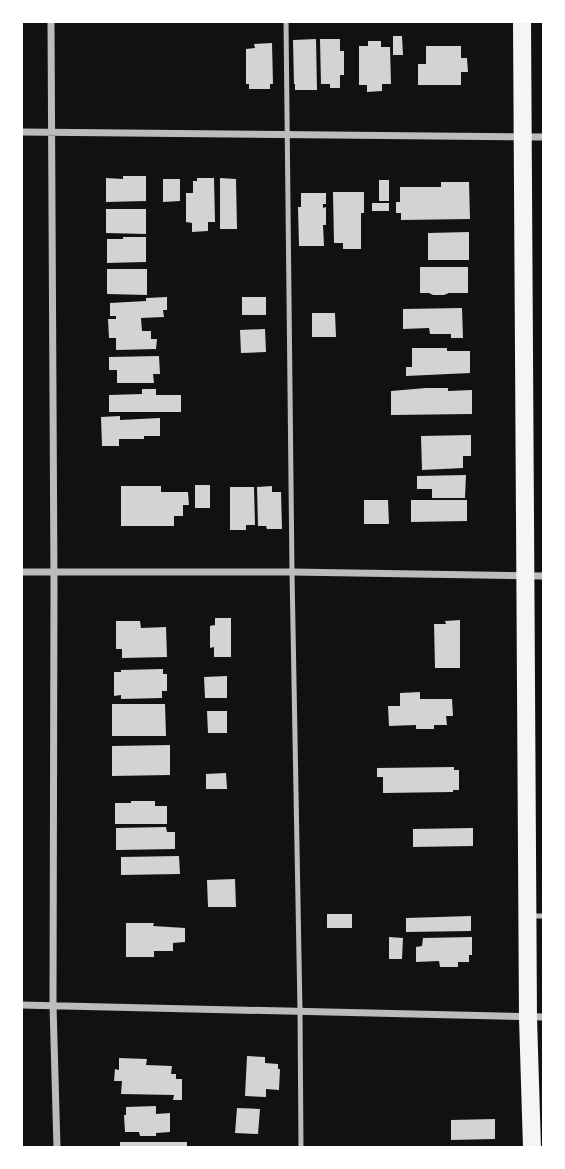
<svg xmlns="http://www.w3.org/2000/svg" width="565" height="1169" font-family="'DM Sans',sans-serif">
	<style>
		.building { fill: #d3d3d3 }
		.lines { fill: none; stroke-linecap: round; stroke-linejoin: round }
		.service { stroke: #bcbcbc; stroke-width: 5 }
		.minor { stroke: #bcbcbc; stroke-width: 7 }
		.primary { stroke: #f5f5f5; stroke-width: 18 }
	</style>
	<rect width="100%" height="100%" fill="#111"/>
	<!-- building -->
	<path class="building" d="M393 36H402L403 55H393Z
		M316 39 317 90H295V84H294L293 40Z
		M320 39H340V51H344V75H340V88H330V84H321Z
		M368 41H381V47H390L391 84H382V91L367 92V85H359V46H368Z
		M272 43 273 84H270V89H249V84H246V49L255 48 254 44Z
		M426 46H461V58H467L468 72H461V85H418V64H426Z
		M123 176H146V201L106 202V178L123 179Z
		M197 178H214L215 222H208V231L192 232V223L186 222V193H193V181H197Z
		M220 178 236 179 237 229H220Z
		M163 179H180V201L163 202Z
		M379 180H389V201H379Z
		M441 182H469L470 219 401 220V213H396V202H400V187H441Z
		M333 192H364V213H361V249H343V243H334Z
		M301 193H326V204H323V208L326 207V225H323L324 246H299L298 207H301Z
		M372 203H389V211H372Z
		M106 209H146V234L106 233Z
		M469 232V260H428V233Z
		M123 237H146V262L107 263V239H123Z
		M420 267H468V293H449L444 295H433L429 293H420Z
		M107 269H147V295L107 294Z
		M167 297V310H163L164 317 141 318 142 331H151V339H157L156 349 116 350V338H109L108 319H116V316H110V303L146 301V298Z
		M242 297H266V315H242Z
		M462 308 463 338H451V334H430L429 328 403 329V309Z
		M312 313H335L336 337H312Z
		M265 329 266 352 241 353 240 330Z
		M412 348H447V351H470V373L406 376V367H412Z
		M159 356 160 374H153L154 383H117V370H109V357Z
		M426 388H448V391L472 390V414L391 415V391Z
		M142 389H156V395H181V412H109V395L142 394Z
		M120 416V420L160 418V436H144V439H119V446H102L101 417Z
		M471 435V456H463V468L422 470 421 436Z
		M466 475 465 498H432V489H417V476Z
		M195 485H210V508H195Z
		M121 486H161V492H188L189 505H183V516H174V526H121Z
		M272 486V492H281L282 529H267L266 526H258L257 487Z
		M230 487H254L255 525H246V530H230Z
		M364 500H388L389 524H364Z
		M411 500H467V521L411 522Z
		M215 618H231V657H214V647L210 648V626L215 625Z
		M460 620V668H435L434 624H446L445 621Z
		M116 621H140L141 628 166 627 167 657 122 658V649H116Z
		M163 669V674H167V691H162V698L121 699V695L114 696V672H121V670Z
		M227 676V698H205L204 677Z
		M420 692V699H452L453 716H446L447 725H434V729H416V725L389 726 388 706H400V693Z
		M112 704H165L166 736H112Z
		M207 711H227V733H208Z
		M170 745V775L112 776V746Z
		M454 767V770H459V790H453V792L383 793V777H377V768Z
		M226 773 227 789H206V774Z
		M131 801H155V806H167V824H115V803H131Z
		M166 827 167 832H175V849L116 850V828Z
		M473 828V846L413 847V829Z
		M179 856 180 874 121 875V857Z
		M235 879 236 907H208L207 880Z
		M327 914H352V928H327Z
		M471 916V931L406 932V918Z
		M126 923H154L153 926 185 928V942L173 943V951H154V957H126Z
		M389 937 403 938 402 959H389Z
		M472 937V955H469V962H458V967H440L439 961 416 962V947L422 946 423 938Z
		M247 1056 265 1057V1063L278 1064V1069H280L279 1090 266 1089V1097L245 1096Z
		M119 1058 147 1059 146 1065 172 1066 171 1074H176V1079H182V1100H173L174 1095 121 1094 122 1081H114L115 1069 119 1070Z
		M156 1106V1114L170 1113V1132L156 1133V1136H140L139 1132H125L124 1115H126V1107Z
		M237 1108 260 1109 258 1134 235 1133Z
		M495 1119V1139L451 1140V1120Z
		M120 1142H187V1148H120Z"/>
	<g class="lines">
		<!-- service -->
		<path class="service" d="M286 21 292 572 300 1011 301 1148
			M531 916H544"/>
		<!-- minor -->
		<path class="minor" d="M51 21 54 584 53 1005 57 1148
			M21 132 544 137
			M21 572H292L544 576
			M21 1005 544 1017"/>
		<!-- primary -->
		<path class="primary" d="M522 21 528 1018 532 1148"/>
	</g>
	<!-- border -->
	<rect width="565" height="1169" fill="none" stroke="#ffffff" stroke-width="46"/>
</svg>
